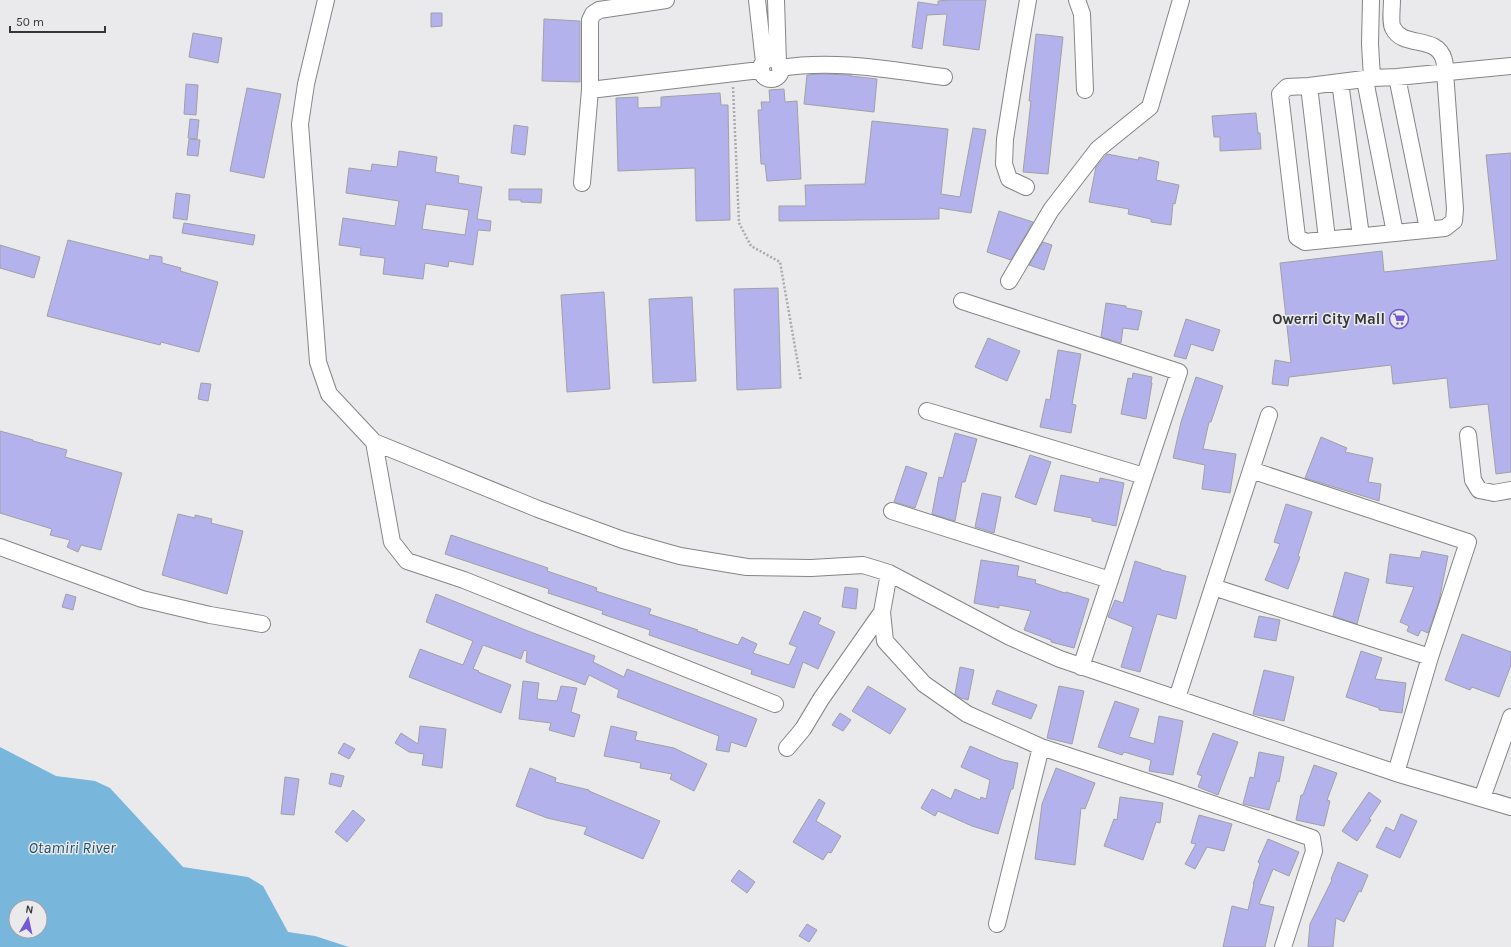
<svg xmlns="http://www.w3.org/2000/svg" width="1511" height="947" font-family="Karla,sans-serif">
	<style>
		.water { fill: #78b6dc; fill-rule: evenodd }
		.building { fill: #b3b2ed; stroke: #a1a1a4; fill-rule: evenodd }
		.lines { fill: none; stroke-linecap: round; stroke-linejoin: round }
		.minor-casing { stroke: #858587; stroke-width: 18 }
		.path { stroke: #aaaaac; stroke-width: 2.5; stroke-dasharray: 2 2; stroke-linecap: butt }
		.minor { stroke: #fff; stroke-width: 16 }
		.labels { text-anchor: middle; stroke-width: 3; stroke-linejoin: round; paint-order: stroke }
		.poi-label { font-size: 15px; font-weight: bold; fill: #363637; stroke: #eaeaec; text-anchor: end }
		.water-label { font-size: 16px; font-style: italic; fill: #20506b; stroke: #eaeaec }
	</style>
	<rect width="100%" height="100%" fill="#eaeaec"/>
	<!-- water -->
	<path class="water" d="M0 747 56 776 95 781 110 788 183 867 248 877 263 886 288 932 315 936 349 947H0ZM16 907H40V931H16Z"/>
	<!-- building -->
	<path class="building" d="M949 0H986L979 50 943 45 947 14 927 15 922 49 912 47 918 2 938 5V1Z
		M431 13H442V26L431 27Z
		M544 19 580 21V82L542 81Z
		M193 33 222 38 218 63 189 57Z
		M1036 34 1063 37 1048 174 1023 172 1031 101H1029Z
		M821 74 851 75V76L877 79 874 112 804 104 807 75Z
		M186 84 198 85 196 115 184 114Z
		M247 88 281 94 264 178 230 171Z
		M784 89 785 102 797 101 801 179 767 181 765 164H761L758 110H762L761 102H770L769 90Z
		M720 93 721 105H728L730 220 696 221 695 168 618 171 616 98 638 97V108L661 107V97Z
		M1256 113 1258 133H1260L1261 149 1220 151V137H1214L1212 116Z
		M190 119 199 120 197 139 188 138Z
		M872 121 948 129 941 194 960 197 973 128 986 130 971 213 939 208V219L779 221V206H806L805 185 865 184Z
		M514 125 528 127 525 155 511 153Z
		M189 139 200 140 198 156 187 155Z
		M399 151 437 157 435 172 459 176 458 183 482 187 477 219 491 221 490 231 478 230 473 265 449 261 448 267 425 263 423 279 383 274 385 258 360 255 361 248 339 245 343 218 395 226 399 201 346 193 349 168 371 171 372 164 397 167ZM426 204 469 210 465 235 422 229Z
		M1511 153V472L1496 474 1488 404 1450 408 1447 378 1393 384 1391 365 1289 377 1288 386 1272 384 1275 360 1291 363 1280 263 1382 251 1384 272 1497 260 1486 155Z
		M1107 154 1138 160 1139 157 1159 162 1156 180 1179 185 1175 204 1173 203 1171 225 1151 222V219L1128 214 1129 209 1089 202 1096 167Z
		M509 189H542L541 203 521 202V200H509Z
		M176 193 190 195 187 220 173 218Z
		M999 211 1033 222 1011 260 987 252Z
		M184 223 255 235 253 245 182 233Z
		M68 240 149 260 150 255 162 257V263L181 268 180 271 218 282 199 352 161 342 160 345 47 316Z
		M1043 242 1052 245 1044 270 1029 265Z
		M0 245 40 257 34 278 0 268Z
		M778 288 781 388 737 390 734 289Z
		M604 292 610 389 567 392 561 295Z
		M692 297 696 381 653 383 649 299Z
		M1106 303 1126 306V308L1142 311 1138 330 1123 328 1121 343 1101 337Z
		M1186 319 1220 330 1213 351 1191 344 1186 359 1174 356Z
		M988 338 1020 351 1007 381 975 367Z
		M1058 350 1081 354 1072 404 1076 405 1071 433 1040 427 1046 399 1050 400Z
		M1133 373 1152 377 1151 383H1152L1146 419 1121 414 1128 378 1132 379Z
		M1196 377 1223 386 1211 422H1209L1203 449 1236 454 1230 493 1202 489 1205 465 1173 458 1181 422Z
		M201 383 211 384 208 401 198 399Z
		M0 431 33 440V441L67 450 65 457 122 473 101 550 81 545 78 552 67 547 70 540 50 535 52 529 0 513Z
		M955 433 977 439 965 482H962L955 521 932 514 939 477 943 478Z
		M1321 437 1347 448 1345 452 1373 458 1368 482 1381 484 1379 501 1305 478Z
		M1030 455 1051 462 1036 505 1015 497Z
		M906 466 927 473 915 508 894 502Z
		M1061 475 1099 483 1100 478 1124 483 1116 526 1092 521V518L1054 511Z
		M982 493 1001 497 994 533 975 527Z
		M1286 504 1312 512 1298 556 1300 557 1288 589 1265 580 1280 544 1274 542Z
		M178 514 195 518V515L212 519 211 523 243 531 227 594 162 575Z
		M451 535 548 568 547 571 597 588 596 591 651 609 649 614 698 630 697 631 738 645 742 637 757 644 753 653 789 665 797 647 789 644 804 611 821 618 818 624 835 632 818 669 803 662 794 688 751 674 752 670 649 635 650 630 602 614 603 611 548 593 549 589 445 554Z
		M1422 551 1448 556 1439 601 1428 633 1421 630 1418 636 1407 631 1409 626 1400 622 1414 587 1386 583 1390 554 1420 558Z
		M981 560 1019 566 1017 576 1036 580 1035 583 1065 593 1066 592 1089 599 1074 648 1051 642V640L1024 630 1031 611 999 605V608L974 603Z
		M1135 561 1161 569V570L1186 576 1176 619 1157 614 1140 672 1121 667 1133 627 1108 617 1115 600 1123 603Z
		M1345 572 1369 579 1357 624 1333 616Z
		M845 587 858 589 856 609 842 607Z
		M66 594 76 597 73 610 62 607Z
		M436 594 528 631 595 656 593 662 624 677 627 669 757 719 746 747 731 742 729 752 716 750 719 736 617 697 619 690 589 675 585 685 526 662 527 651 524 650 521 659 483 645 473 669 479 671 478 672 511 685 501 713 409 677 420 649 463 665 473 641 426 622Z
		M1259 616 1280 620 1276 641 1254 637Z
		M1462 634 1511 652V665L1499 697 1472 687 1470 690 1445 680Z
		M1361 651 1382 658 1375 679 1406 683 1402 713 1379 710V708L1346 697Z
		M960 667 974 670 968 700 961 698 955 694Z
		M1264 670 1294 677 1284 721 1253 714Z
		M523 681 539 683 537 699 557 701 561 686 577 688 571 712 580 715 574 737 549 730 551 723 519 719Z
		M868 686 906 709 890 734 852 711Z
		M1059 686 1084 691 1072 744 1047 738Z
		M997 690 1037 705 1031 719 992 704Z
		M1115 701 1139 709 1129 737 1154 744 1159 716 1183 721 1173 775 1149 771 1151 760 1124 752 1122 755 1098 747Z
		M840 713 851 720 843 731 832 725Z
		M420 726 446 729 442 768 422 765 424 754 409 752 395 743 401 733 418 744Z
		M611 726 637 732 635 740 674 748 707 764 694 791 670 779 672 774 640 768 641 763 604 756Z
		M1213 733 1238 742 1218 795 1198 787 1202 776 1197 774Z
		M344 743 355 749 349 759 338 753Z
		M970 746 1003 760 1018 763 1013 789H1011L998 834 972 826 938 811 935 816 921 808 932 789 951 799 955 789 980 800 981 797 986 799 990 780 961 767Z
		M1259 752 1284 757 1279 782 1277 781 1269 810 1243 804 1250 777 1254 778Z
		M1314 765 1337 773 1327 800 1330 801 1324 826 1296 820 1301 795H1303Z
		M530 768 556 778 555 782 589 790V791L660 821 643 859 584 834 587 827 547 818 516 806Z
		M1056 768 1095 783 1085 809 1081 808 1075 865 1035 859 1042 804Z
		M331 773 344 776 341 787 329 784Z
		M285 777 299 779 294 815 281 814Z
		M1369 792 1381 801 1369 819 1371 820 1357 841 1342 831Z
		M1120 797 1163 803 1160 823 1156 822 1143 860 1104 846 1114 819 1117 820Z
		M819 799 825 803 816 821 841 836 831 853 828 852 823 860 793 842Z
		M353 810 365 820 347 842 335 832Z
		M1401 814 1417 821 1400 858 1376 847 1386 827 1394 831Z
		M1199 815 1232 824 1224 851 1207 847 1195 869 1185 864 1196 844 1191 843Z
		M1268 839 1299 852 1289 876 1273 869 1259 904 1274 907 1265 947H1223L1232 906 1248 910 1254 884H1253L1260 864 1258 862Z
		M1338 862 1368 875 1361 892 1359 891 1344 922 1336 918 1333 947H1308L1310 924 1332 880 1331 879Z
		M739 870 755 882 747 893 731 881Z
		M807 924 817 930 809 942 799 936Z"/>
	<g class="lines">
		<defs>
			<path id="minor" d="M326 0 306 84 300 124 318 362 329 394 374 442 538 509 623 540 680 556 747 567 811 568 863 565 889 573 1010 637 1060 659 1396 773 1511 807
				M757 0 764 62
				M776 0 778 63
				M1077 0 1082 14 1085 90
				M1371 0 1370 44 1372 78
				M1392 0C1392 7 1390 23 1393 28 1403 49 1437 34 1444 60 1445 63 1445 68 1445 72L1455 209 1454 221 1445 228 1305 242 1297 237 1280 94 1287 87 1309 86 1372 78 1397 77 1511 66
				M761 69a10 10 0 1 1 20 0a10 10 0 1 1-20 0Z
				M780 68C835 59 890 70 944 77
				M1397 77 1428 229
				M1365 80 1395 233
				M1340 82 1361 236
				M1309 86 1327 239
				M590 90V20L593 14 599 10 666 0
				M582 183 590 90 760 70
				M1026 187 1009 179 1004 164 1005 139 1016 70 1028 0
				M1009 281 1051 210 1098 149 1150 107 1181 0
				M962 301 1179 372 1081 667
				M927 411 1144 476
				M1468 435 1473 480 1479 490 1494 493 1511 490
				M374 442 392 542 407 561 464 580 775 704
				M1251 470 1468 542 1430 657 1396 773
				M892 511 1110 580
				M0 547 142 599 210 615 262 624
				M889 573 882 612 885 641 924 684 967 714 1041 747 1172 790 1312 838 1314 851 1283 947
				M1213 587 1430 657
				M1177 698 1269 415
				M787 748 803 729 821 699 882 612
				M1482 798 1511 717
				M997 924 1041 747"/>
		</defs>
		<!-- minor casing -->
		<use href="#minor" class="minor-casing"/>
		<!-- path -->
		<path class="path" d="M733 87 739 223 751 246 780 262 801 381"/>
		<!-- minor -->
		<use href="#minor" class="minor"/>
	</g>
	<!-- icons -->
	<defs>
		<symbol id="supermarket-ring" viewBox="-11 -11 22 22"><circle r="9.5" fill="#eaeaec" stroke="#7459d3" stroke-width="1.5"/><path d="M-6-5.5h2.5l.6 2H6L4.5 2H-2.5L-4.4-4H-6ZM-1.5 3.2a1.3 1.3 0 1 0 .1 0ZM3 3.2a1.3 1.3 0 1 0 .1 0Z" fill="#7459d3"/></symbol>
	</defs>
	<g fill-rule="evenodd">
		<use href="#supermarket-ring" x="1388" y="308" width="22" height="22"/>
	</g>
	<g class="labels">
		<!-- poi labels -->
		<g class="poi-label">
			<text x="1385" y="324">Owerri City Mall</text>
		</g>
		<!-- water labels -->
		<g class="water-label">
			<text x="72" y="853">Otamiri River</text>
		</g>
	</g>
	<!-- north arrow -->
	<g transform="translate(28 919) rotate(9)"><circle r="19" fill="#eaeaec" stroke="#a2a2a4"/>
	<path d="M0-3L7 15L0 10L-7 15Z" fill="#7459d3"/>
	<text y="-6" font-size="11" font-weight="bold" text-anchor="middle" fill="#363637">N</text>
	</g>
	<!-- scale -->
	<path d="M10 26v6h95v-6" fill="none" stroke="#363637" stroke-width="2"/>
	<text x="16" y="26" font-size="12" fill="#363637" stroke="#eaeaec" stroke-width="3" paint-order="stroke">50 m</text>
</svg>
